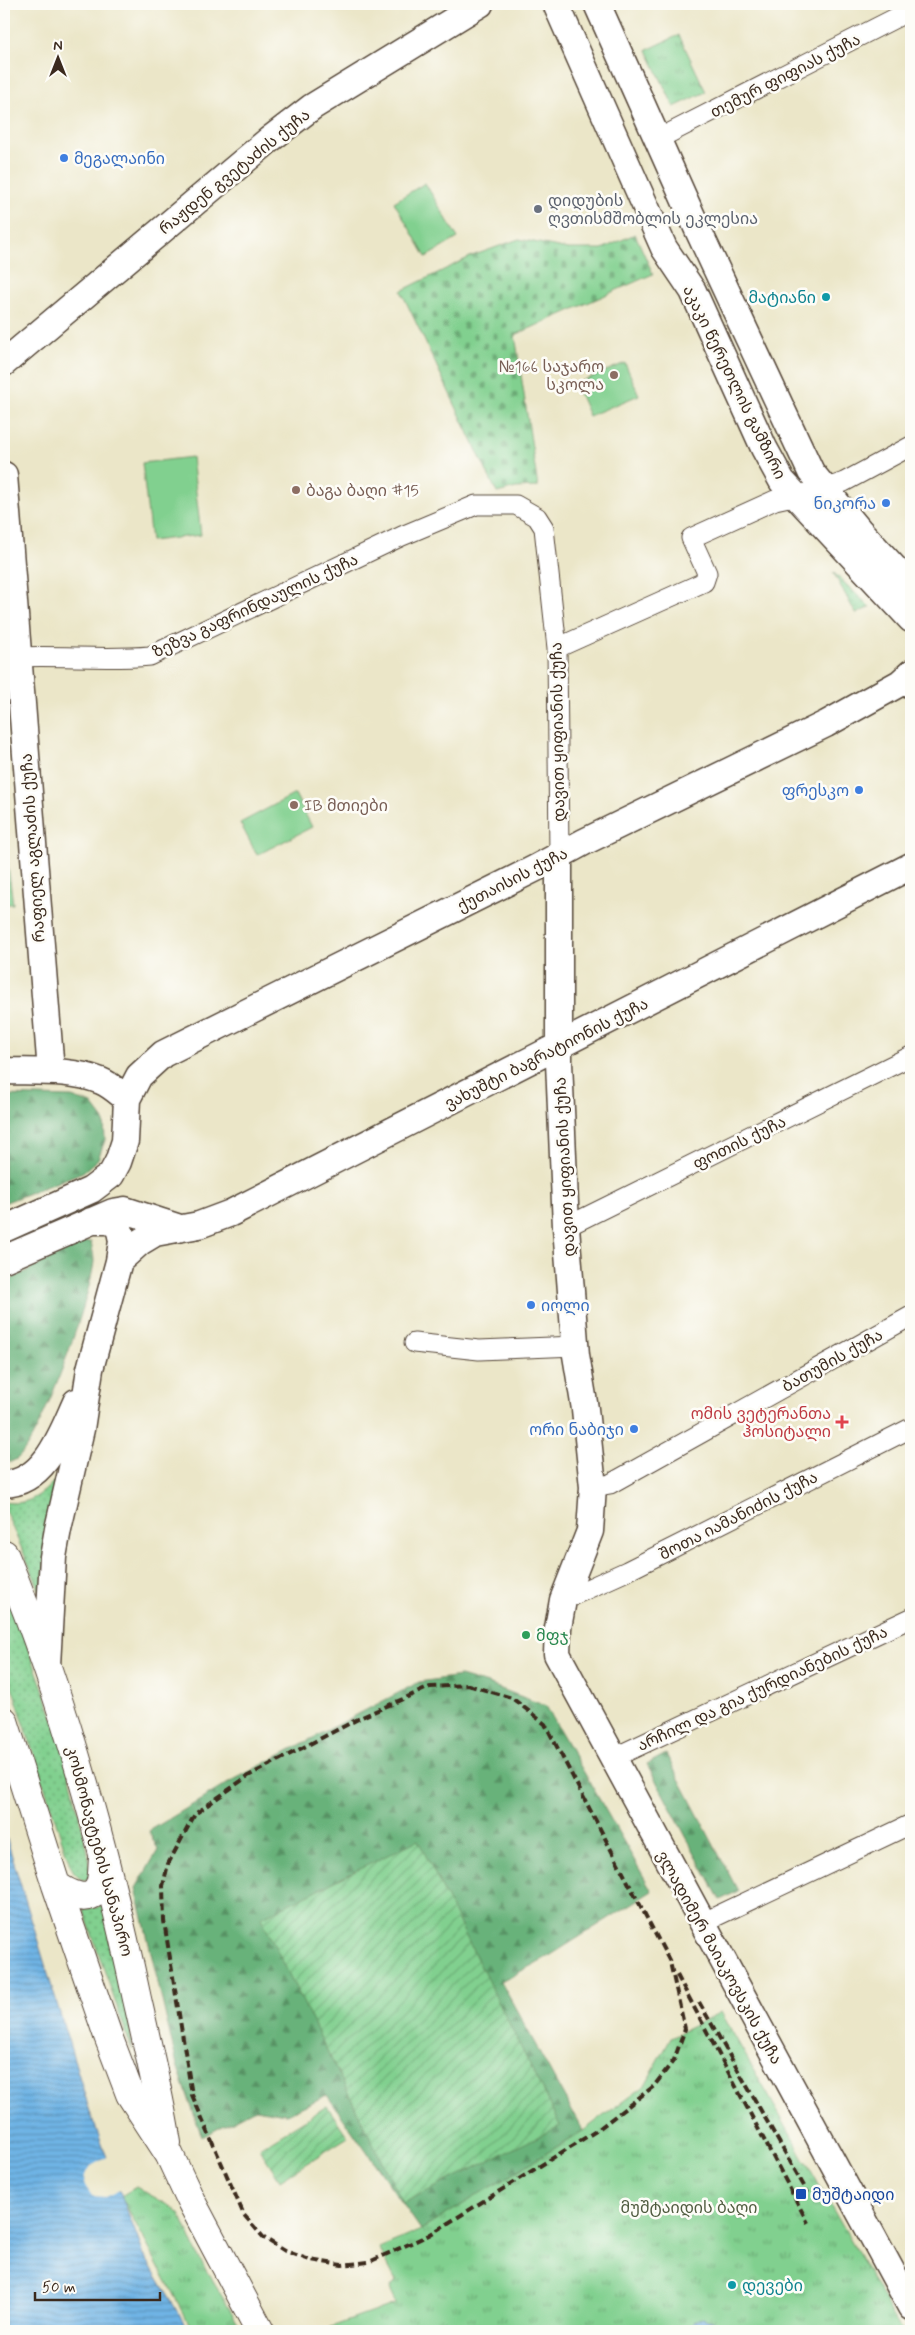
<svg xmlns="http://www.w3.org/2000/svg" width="915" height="2335" font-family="Mynerve,'Noto Sans Georgian',sans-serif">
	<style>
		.grass { fill: url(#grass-dots); stroke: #5e7d56 }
		.forest { fill: url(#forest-firs); stroke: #526e4c }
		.cemetery { fill: url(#cemetery-stones); stroke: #5e7d56 }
		.park { fill: url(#park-tufts); stroke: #5e7d56 }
		.garden { fill: url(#garden-furrows); stroke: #5e7d56 }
		.pitch { fill: #81d08f; stroke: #5e7d56 }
		.water { fill: url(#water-rules); stroke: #556f82 }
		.pier { fill: #ebe6c8 }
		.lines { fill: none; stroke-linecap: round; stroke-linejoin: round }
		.street-casing { stroke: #554638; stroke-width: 21 }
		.secondary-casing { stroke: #554638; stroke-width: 29 }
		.primary-casing { stroke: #554638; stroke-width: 30 }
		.street { stroke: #fff; stroke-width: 19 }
		.secondary { stroke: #fff; stroke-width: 26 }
		.primary { stroke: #fff; stroke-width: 28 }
		.rail { stroke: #3b2a1e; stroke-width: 4; stroke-dasharray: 8 4; stroke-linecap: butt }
		.shop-dot { fill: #3f7fe0; stroke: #fdfcf7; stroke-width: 2 }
		.worship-dot { fill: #6b7280; stroke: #fdfcf7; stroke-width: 2 }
		.culture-dot { fill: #0f9aa8; stroke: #fdfcf7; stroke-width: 2 }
		.education-dot { fill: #8d6e63; stroke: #fdfcf7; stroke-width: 2 }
		.health-dot { fill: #e0444e; stroke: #fdfcf7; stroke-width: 2 }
		.leisure-dot { fill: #2e9e5b; stroke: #fdfcf7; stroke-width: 2 }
		.transit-dot { fill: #1a4fb4; stroke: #fdfcf7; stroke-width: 2 }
		.labels { text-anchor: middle; stroke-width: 5; stroke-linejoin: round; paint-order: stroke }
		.street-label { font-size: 16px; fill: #3b2a1e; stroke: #fdfcf7 }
		.shop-label { font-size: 16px; fill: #366cbe; stroke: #fdfcf7; text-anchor: end }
		.worship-label { font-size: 16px; fill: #5b616d; stroke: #fdfcf7; text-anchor: start }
		.culture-label { font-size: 16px; fill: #0d838f; stroke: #fdfcf7; text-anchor: end }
		.education-label { font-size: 16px; fill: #785e54; stroke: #fdfcf7; text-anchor: start }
		.health-label { font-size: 16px; fill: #be3a42; stroke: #fdfcf7; text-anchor: end }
		.leisure-label { font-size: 16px; fill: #27864d; stroke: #fdfcf7; text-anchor: start }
		.transit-label { font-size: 16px; fill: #164399; stroke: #fdfcf7; text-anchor: start }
		.park-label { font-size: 16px; fill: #505c40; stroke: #fdfcf7 }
	</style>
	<defs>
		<pattern id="grass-dots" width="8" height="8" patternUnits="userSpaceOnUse" patternTransform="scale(1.25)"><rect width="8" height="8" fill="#81d08f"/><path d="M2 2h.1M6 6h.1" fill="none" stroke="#6ba974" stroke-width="1.8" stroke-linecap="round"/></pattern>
		<pattern id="forest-firs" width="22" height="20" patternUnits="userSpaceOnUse" patternTransform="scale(1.25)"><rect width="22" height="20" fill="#68b27a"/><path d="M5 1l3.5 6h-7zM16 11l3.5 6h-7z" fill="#579163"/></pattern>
		<pattern id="cemetery-stones" width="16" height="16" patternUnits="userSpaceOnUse" patternTransform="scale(1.25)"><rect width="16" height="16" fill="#81d08f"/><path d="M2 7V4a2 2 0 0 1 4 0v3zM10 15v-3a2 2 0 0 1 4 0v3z" fill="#6ba974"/></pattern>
		<pattern id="park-tufts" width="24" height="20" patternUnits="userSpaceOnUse" patternTransform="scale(1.25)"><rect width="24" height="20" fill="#81d08f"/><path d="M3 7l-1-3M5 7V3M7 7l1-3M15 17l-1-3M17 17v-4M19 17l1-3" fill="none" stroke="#6ba974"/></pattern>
		<pattern id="garden-furrows" width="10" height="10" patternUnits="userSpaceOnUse" patternTransform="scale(1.25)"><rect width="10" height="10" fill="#81d08f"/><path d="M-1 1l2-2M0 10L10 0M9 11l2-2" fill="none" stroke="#6ba974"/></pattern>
		<pattern id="water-rules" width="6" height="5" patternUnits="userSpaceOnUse" patternTransform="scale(1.25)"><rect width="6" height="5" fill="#6fb4e5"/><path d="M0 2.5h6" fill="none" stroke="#5c93b9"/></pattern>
	</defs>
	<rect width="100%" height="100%" fill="#fdfcf7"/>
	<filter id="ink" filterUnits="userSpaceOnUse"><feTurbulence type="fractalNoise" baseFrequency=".02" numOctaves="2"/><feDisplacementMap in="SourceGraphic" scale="10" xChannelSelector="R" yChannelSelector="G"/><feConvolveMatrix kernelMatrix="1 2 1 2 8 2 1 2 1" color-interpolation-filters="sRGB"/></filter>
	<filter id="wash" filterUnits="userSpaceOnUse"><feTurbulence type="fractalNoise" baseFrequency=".0096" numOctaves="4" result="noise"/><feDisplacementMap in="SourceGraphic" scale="20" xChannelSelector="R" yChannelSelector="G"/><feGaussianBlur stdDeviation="1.12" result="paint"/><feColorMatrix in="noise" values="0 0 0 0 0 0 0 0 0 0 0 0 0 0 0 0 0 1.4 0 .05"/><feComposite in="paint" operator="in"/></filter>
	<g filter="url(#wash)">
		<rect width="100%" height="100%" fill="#ebe6c8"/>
		<!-- grass -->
		<path class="grass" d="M833 572 870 607 856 614Z
			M56 1479 41 1593 4 1508V1502C27 1506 41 1496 56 1479Z
			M4 1580 61 1739 87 1848 90 1873 89 1879 82 1880 74 1872 70 1865 4 1662Z
			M105 1902 127 1987 132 2050 83 1909 100 1907Z"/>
		<!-- forest -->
		<path class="forest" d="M4 1095 72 1097 92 1104 104 1120 105 1140 98 1159 83 1172 4 1203Z
			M82 1242H91C92 1248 94 1255 94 1261 91 1296 42 1436 18 1458 14 1461 9 1463 4 1463V1283Z
			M460 1676 488 1684 546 1706 652 1891 551 1955 501 1982 583 2131 421 2230 327 2095 287 2114 255 2109 202 2137 177 2065 136 1888 158 1850 149 1831 235 1779 419 1682Z
			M666 1754 738 1891 720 1900 647 1764Z"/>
		<!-- cemetery -->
		<path class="cemetery" d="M635 234 653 274 515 335 538 487 516 488 497 493 401 291 472 256 519 239 568 249H602Z"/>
		<!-- park -->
		<path class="park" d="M679 35 706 92 674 107 647 50Z
			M4 835 13 904H4Z
			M721 2012 902 2331H320L395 2304 390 2288 396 2281 379 2248 421 2230 583 2131 645 2085 671 2037Z
			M136 2187 172 2207 180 2214 200 2260 243 2331H193L121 2196Z"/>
		<!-- garden -->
		<path class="garden" d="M418 1840 560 2126 403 2203 261 1918Z
			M327 2106 348 2137 280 2180 259 2148Z"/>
		<!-- pitch -->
		<path class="pitch" d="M425 183 458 238 426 257 394 202Z
			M625 363 639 395 589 416 575 384Z
			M192 457 201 535 151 541 142 463Z
			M295 794 312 827 257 855 240 823Z"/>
		<!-- water -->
		<path class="water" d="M4 1830 91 2115 144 2255 189 2331H4Z
			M703 2317 714 2322 718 2331H690L694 2321Z"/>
		<!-- pier -->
		<path class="pier" d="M109 2156 122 2189 105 2197 92 2196 84 2184 85 2175 91 2166Z"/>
	</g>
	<g filter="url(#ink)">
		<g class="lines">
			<defs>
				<path id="street" d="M658 139 911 10
					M557 648 704 582 707 573 691 538 775 500 825 489 844 482 911 446
					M18 657C62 655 106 660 150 656L402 536 476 505H516L537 517 544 528 557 648 559 855
					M566 1227 911 1056
					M414 1343 479 1350 576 1346
					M593 1487 610 1484 911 1316
					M563 1600 627 1571 911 1428
					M613 1758 911 1618
					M702 1923 911 1824"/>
				<path id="secondary" d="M556 4 664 248 693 291 764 448 782 481 911 619
					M597 4 699 232 811 472 859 530 911 586
					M4 363 269 140 312 107 480 4
					M4 475 51 1072
					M559 855V1062L566 1227 576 1355 585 1409 593 1487 590 1531 563 1600 558 1628 557 1654 911 2307
					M4 1071C36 1072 71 1069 101 1081 111 1085 119 1093 127 1099
					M4 1229 91 1190 111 1175 118 1162 125 1141 127 1099 139 1076 163 1054 536 868 584 842 826 724 900 683 911 673
					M4 1259 113 1212 125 1210 177 1227
					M119 1261 140 1242 155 1233 199 1225 231 1213 911 866
					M4 1484C45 1483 62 1433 76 1402
					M47 1665 53 1557 58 1529 81 1429 90 1369 119 1261 122 1241 120 1231 116 1224 108 1221H91"/>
				<path id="primary" d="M4 1554C64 1697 105 1848 137 1999 148 2047 159 2094 167 2143
					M4 1721 56 1885 108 2036 130 2094 169 2154 191 2201 260 2331
					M56 1885C68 1894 90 1905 99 1887 103 1879 102 1867 103 1858"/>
			</defs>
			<!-- street casing -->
			<use href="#street" class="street-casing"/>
			<!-- secondary casing -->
			<use href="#secondary" class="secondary-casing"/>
			<!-- primary casing -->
			<use href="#primary" class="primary-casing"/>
			<!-- street -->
			<use href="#street" class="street"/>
			<!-- secondary -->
			<use href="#secondary" class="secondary"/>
			<!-- primary -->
			<use href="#primary" class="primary"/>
			<!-- rail -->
			<path class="rail" d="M468 1685 512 1698 545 1724 670 1962 685 2029 674 2060 654 2086 596 2131 429 2235 369 2262 342 2265 310 2260 285 2251 264 2238 244 2215 192 2095 164 1921 163 1886 168 1864 195 1814 248 1776 362 1717 430 1687Z
				M677 1975 808 2223
				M699 2002 808 2193"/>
		</g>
	</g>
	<!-- markers -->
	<g class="shop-dot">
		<circle cx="64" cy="158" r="5"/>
		<circle cx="886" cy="503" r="5"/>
		<circle cx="859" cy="790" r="5"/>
		<circle cx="531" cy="1305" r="5"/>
		<circle cx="634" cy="1429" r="5"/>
	</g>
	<circle class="worship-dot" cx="538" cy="209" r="5"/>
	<g class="culture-dot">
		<circle cx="826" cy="297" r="5"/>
		<circle cx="732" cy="2285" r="5"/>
	</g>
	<g class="education-dot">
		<circle cx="614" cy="375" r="5"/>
		<circle cx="296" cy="490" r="5"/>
		<circle cx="294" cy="805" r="5"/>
	</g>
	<path class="health-dot" d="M839.5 1414.5h5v5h5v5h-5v5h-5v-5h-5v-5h5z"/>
	<circle class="leisure-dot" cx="526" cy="1635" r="5"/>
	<rect class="transit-dot" x="795" y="2188" width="12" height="12" rx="2.5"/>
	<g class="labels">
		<!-- street labels -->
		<g class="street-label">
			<text transform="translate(785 75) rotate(-27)" y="6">თემურ ფიფიას ქუჩა</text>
			<text transform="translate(234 171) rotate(-39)" y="6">რაჟდენ გვეტაძის ქუჩა</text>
			<text transform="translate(735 382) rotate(64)" y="6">აკაკი წერეთლის გამზირი</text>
			<text transform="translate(255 605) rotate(-25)" y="6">ზეზვა გაფრინდაულის ქუჩა</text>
			<text transform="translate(557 732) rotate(-91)" y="6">დავით ყიფიანის ქუჩა</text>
			<text transform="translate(32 848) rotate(-94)" y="6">რაფიელ აგლაძის ქუჩა</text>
			<text transform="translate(512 879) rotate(-27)" y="6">ქუთაისის ქუჩა</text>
			<text transform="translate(546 1053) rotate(-27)" y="6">ვახუშტი ბაგრატიონის ქუჩა</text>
			<text transform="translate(739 1142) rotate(-26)" y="6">ფოთის ქუჩა</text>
			<text transform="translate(564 1167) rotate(-93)" y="6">დავით ყიფიანის ქუჩა</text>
			<text transform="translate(832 1360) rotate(-29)" y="6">ბათუმის ქუჩა</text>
			<text transform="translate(738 1515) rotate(-27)" y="6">შოთა იამანიძის ქუჩა</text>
			<text transform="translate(762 1688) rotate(-25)" y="6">არჩილ და გია ქურდიანების ქუჩა</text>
			<text transform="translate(100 1851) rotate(75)" y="6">კოსმონავტების სანაპირო</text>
			<text transform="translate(720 1957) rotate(61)" y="6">ვლადიმერ მაიაკოვსკის ქუჩა</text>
		</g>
		<!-- shop labels -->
		<g class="shop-label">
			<text x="74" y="164" text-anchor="start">მეგალაინი</text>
			<text x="876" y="509">ნიკორა</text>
			<text x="849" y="796">ფრესკო</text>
			<text x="541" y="1311" text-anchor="start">იოლი</text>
			<text x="624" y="1435">ორი ნაბიჯი</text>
		</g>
		<!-- worship labels -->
		<g class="worship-label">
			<text x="548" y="206">დიდუბის<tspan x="548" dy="18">ღვთისმშობლის ეკლესია</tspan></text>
		</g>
		<!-- culture labels -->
		<g class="culture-label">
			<text x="816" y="303">მატიანი</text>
			<text x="742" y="2291" text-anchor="start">დევები</text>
		</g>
		<!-- education labels -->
		<g class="education-label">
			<text x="604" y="372" text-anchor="end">№166 საჯარო<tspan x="604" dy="18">სკოლა</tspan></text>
			<text x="306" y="496">ბაგა ბაღი #15</text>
			<text x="304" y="811">IB მთიები</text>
		</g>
		<!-- health labels -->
		<g class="health-label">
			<text x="831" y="1419">ომის ვეტერანთა<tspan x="831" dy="18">ჰოსიტალი</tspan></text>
		</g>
		<!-- leisure labels -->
		<g class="leisure-label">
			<text x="536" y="1641">მფჯ</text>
		</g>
		<!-- transit labels -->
		<g class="transit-label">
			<text x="812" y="2200">მუშტაიდი</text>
		</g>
		<!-- park labels -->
		<g class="park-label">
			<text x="689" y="2213">მუშტაიდის ბაღი</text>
		</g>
	</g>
	<!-- margin -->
	<rect width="915" height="2335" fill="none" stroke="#fdfcf7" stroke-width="20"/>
	<!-- north arrow -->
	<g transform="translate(58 58)" stroke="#fdfcf7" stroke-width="4" paint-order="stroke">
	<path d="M0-4L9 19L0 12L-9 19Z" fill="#3b2a1e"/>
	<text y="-8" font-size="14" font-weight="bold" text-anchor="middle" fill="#3b2a1e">N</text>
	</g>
	<!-- scale -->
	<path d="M35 2292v8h125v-8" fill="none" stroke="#3b2a1e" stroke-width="2.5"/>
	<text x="42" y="2292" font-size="15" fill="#3b2a1e" stroke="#fdfcf7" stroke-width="4" paint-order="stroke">50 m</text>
</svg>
